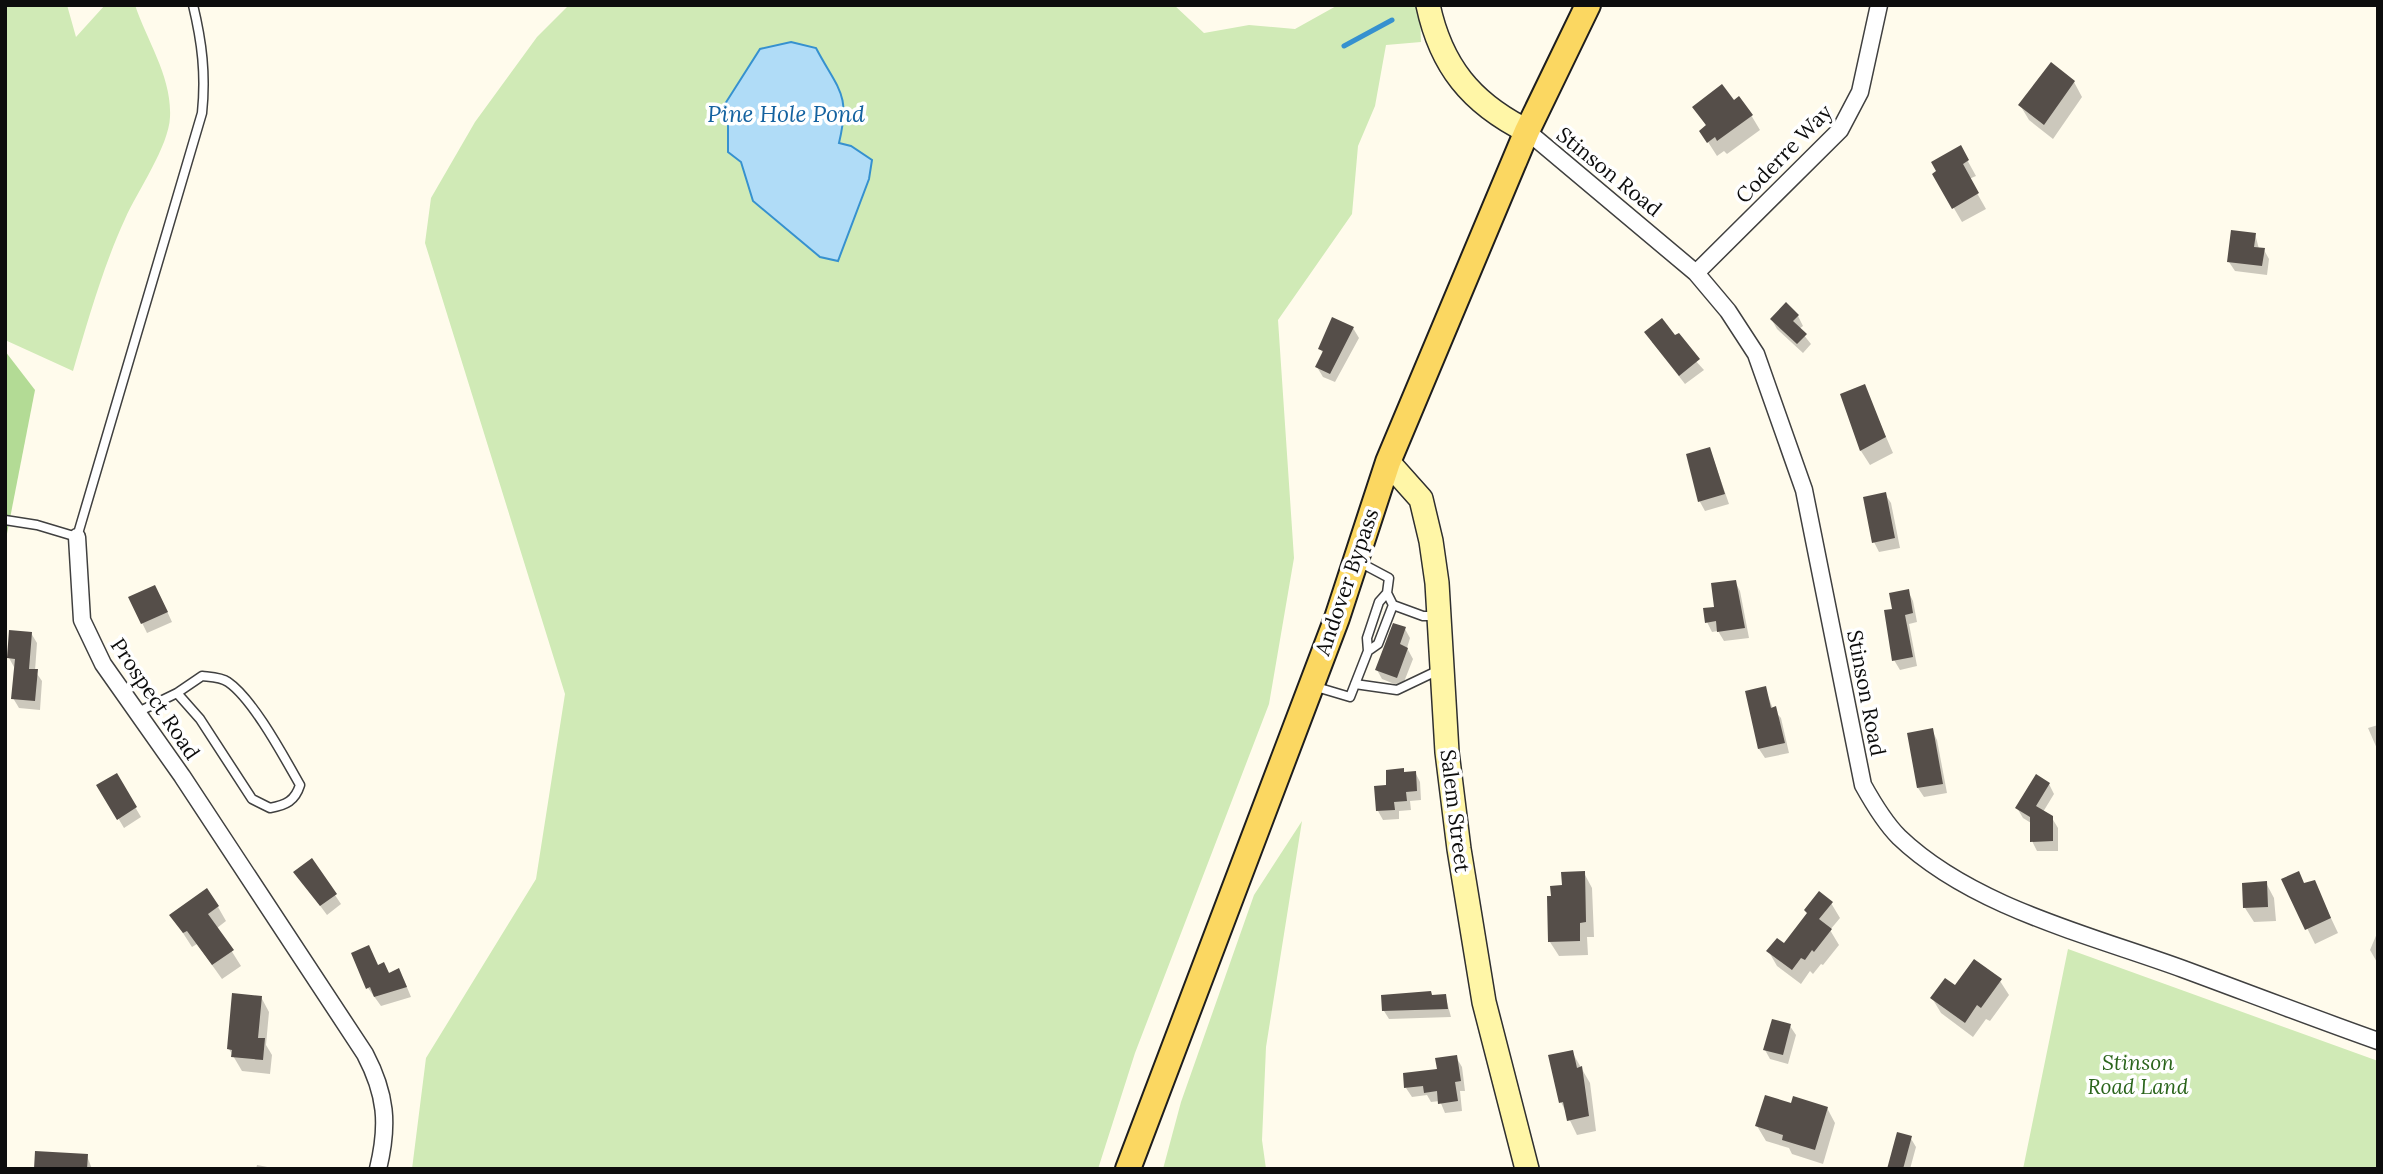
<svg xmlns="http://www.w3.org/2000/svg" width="2383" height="1174" font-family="Lora,serif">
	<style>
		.green { fill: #d0eab6; fill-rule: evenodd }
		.forest { fill: #b3db95 }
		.water { fill: #b0dcf7; stroke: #3691cf; stroke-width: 2 }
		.shadow { fill: #0003 }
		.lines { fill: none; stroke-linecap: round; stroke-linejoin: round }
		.stream { stroke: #3691cf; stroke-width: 5 }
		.building { fill: #554e49 }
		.lane-casing { stroke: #404040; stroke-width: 11 }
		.street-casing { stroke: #404040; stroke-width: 19 }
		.secondary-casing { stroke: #2f2f2f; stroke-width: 26 }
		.primary-casing { stroke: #1e1e1e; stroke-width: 28 }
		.lane { stroke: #fff; stroke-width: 8 }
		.street { stroke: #fff; stroke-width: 16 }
		.secondary { stroke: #fff6a7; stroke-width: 23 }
		.primary { stroke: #fbd761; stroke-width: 24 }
		.labels { text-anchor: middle; stroke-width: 7; stroke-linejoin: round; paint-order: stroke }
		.street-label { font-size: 21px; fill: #0d0d0d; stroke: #fff }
		.park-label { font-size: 21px; font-style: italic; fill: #2b651c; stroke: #fff }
		.water-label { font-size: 23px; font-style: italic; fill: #1462a0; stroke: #fff }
	</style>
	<rect width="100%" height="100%" fill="#fffbec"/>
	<!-- green -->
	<path class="green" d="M5 5H67L76 37 105 5H135C147 41 172 77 170 117 169 146 137 192 125 219 103 267 88 320 73 371L5 340Z
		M569 5H1174L1204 33 1249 25 1295 29 1338 5H1415L1420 13 1421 42 1386 45 1375 106 1358 146 1352 214 1278 320 1294 558 1269 704 1135 1053 1098 1169H412L426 1058 536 879 565 694 425 243 431 198 475 122 537 37ZM831 76C846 100 846 116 839 144L869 179 854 214 820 257 753 201 741 162 728 152V121Z
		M1302 821 1266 1047 1262 1140 1266 1169H1163L1181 1102 1254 895Z
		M2068 949 2378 1061V1169H2023Z"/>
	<!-- forest -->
	<path class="forest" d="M5 351 35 390 5 544Z"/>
	<!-- water -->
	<path class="water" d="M791 42 816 48C838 90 851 93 839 143L851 146 872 160 869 179 838 261 820 257 753 201 741 162 728 152V121L723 107 760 49Z"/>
	<!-- shadow -->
	<path class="shadow" d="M2074 82 2082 97 2053 139 2029 120 2020 105Z
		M1733 102 1751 115 1760 130 1727 154 1724 151 1717 156 1701 131 1707 127 1694 107Z
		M1960 147 1976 176 1969 179 1986 209 1962 222 1934 174Z
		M2255 234 2259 249 2264 250 2269 259 2267 275 2235 271 2229 262Z
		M1798 316 1803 326 1799 329 1811 344 1803 353 1777 329 1772 320Z
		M1353 328 1359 338 1335 382 1323 377 1317 367 1323 354 1320 348Z
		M1675 338 1704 370 1685 384 1652 342Z
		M1864 386 1893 453 1870 465 1861 451 1843 395Z
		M1710 449 1729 504 1705 511 1700 502 1688 455Z
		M1885 494 1891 503 1900 548 1879 552 1874 542Z
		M1735 582 1740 591 1749 638 1724 641 1718 631 1712 632 1707 622Z
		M1908 591 1913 601 1917 622 1909 624 1917 666 1900 670 1894 660V610Z
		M160 596 172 622 147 633 130 598Z
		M1405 629 1410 638 1407 648 1413 659 1402 687 1382 679 1377 670Z
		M31 633 37 643 35 671 42 681 40 710 19 708 13 698 14 667 9 658Z
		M1765 688 1773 709 1781 718 1789 753 1765 758 1759 749Z
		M2378 725V751L2368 728Z
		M1932 730 1937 740 1947 793 1924 797 1918 788Z
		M1415 772 1420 782 1421 800 1410 801 1411 810 1399 811V819L1383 820 1378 811 1388 787 1404 773Z
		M116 775 141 817 124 828 99 786Z
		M2049 784 2054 794 2043 812 2052 818 2058 828V851H2037L2032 841 2031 823 2023 818 2017 808Z
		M312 861 341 904 327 915 295 872Z
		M1584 873 1592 888 1594 937H1587L1588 955 1559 956 1550 942 1564 887Z
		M2283 880 2305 885 2314 882 2338 933 2315 944Z
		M2266 883 2274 898 2276 921 2254 922 2245 908Z
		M1831 903 1840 918 1830 930 1839 945 1823 965 1821 964 1813 974 1810 971 1801 984 1777 966 1769 952 1784 945 1808 914Z
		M218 907 226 921 217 928 241 966 222 979 197 944 192 947 172 916Z
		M2378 931V964L2370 950Z
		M353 954 404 980 411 997 381 1006 368 988Z
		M2000 981 2009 995 1990 1021 1986 1019 1973 1037 1941 1013 1932 998 1956 988Z
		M1445 995 1451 1017 1389 1019 1384 1011 1383 997Z
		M261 997 269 1012 266 1045 272 1055 270 1074 242 1071 229 1049Z
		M1790 1026 1796 1035 1788 1064 1770 1059 1765 1050Z
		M1572 1052 1590 1083 1596 1131 1577 1135 1561 1102Z
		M1456 1057 1462 1067 1465 1091H1460L1462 1111 1445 1113 1440 1101 1431 1102 1427 1095 1412 1097 1406 1088Z
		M1792 1105 1827 1108 1835 1123 1823 1164 1792 1154 1789 1148 1766 1141 1757 1126Z
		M1910 1137 1916 1147 1910 1169H1889Z
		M87 1156 92 1169H36Z
		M257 1165 278 1169H256Z"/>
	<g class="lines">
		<!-- stream -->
		<path class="stream" d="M1344 46 1392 20"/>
	</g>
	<!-- building -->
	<path class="building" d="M2051 62 2075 81 2044 125 2018 105Z
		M1722 84 1734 100 1739 96 1753 115 1717 141 1715 137 1707 143 1699 131 1706 125 1692 107Z
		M1961 145 1969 160 1963 164 1979 193 1952 209 1932 174 1936 171 1931 162Z
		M2231 230 2256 233 2254 247 2265 248 2262 266 2227 262Z
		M1786 302 1799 315 1793 321 1807 334 1797 344 1770 319Z
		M1332 317 1354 327 1330 374 1315 367 1323 351 1318 349Z
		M1662 318 1675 335 1679 333 1700 359 1679 376 1644 332Z
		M1865 384 1886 437 1860 451 1840 394Z
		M1710 447 1725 494 1698 502 1686 454Z
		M1886 492 1895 538 1872 543 1863 497Z
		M1736 580 1745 628 1717 632 1716 621 1705 623 1703 608 1714 607 1711 583Z
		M155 585 168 612 141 624 128 597Z
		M1909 589 1913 613 1905 615 1913 657 1892 661 1884 610 1892 609 1889 593Z
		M1393 623 1406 627 1400 644 1408 648 1397 678 1375 670Z
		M9 630 32 632 29 669H38L35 701 11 699 15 659 7 658Z
		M1766 686 1771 708 1776 706 1785 743 1758 749 1745 691Z
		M1933 728 1943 784 1917 788 1907 733Z
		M1404 768V772L1416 771 1417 791 1406 792 1407 801 1394 802 1395 810 1376 811 1374 786 1386 785V770Z
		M117 773 137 807 117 820 96 785Z
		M2036 774 2050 783 2036 806 2053 816V841L2030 842V817L2015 808Z
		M312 858 337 894 320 906 293 872Z
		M1585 871 1586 922 1580 923V941L1548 942 1547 896H1551L1550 886 1562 885 1561 872Z
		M2299 871 2304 883 2315 880 2331 918 2305 930 2281 879Z
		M2267 881 2268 907 2243 908 2242 883Z
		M207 888 219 906 208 914 234 950 212 965 187 931 183 933 169 915Z
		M1819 891 1833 902 1819 919 1832 929 1814 952 1812 950 1805 960 1801 958 1792 970 1766 951 1777 938 1784 943 1807 913 1804 910Z
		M369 945 378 965 384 962 389 973 399 968 407 987 374 997 370 987 366 989 351 953Z
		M1974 959 2002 979 1981 1008 1977 1005 1965 1023 1930 998 1945 978 1955 985Z
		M1431 991 1432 995 1446 994 1448 1009 1382 1011 1381 995Z
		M232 993 262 996 258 1038H265L263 1060 231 1057 232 1050 227 1049Z
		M1772 1019 1791 1024 1783 1055 1763 1050Z
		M1573 1050 1577 1068 1582 1066 1589 1116 1567 1121 1563 1102 1559 1103 1548 1055Z
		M1457 1055 1461 1081 1455 1082 1458 1101 1438 1104 1437 1091 1424 1093 1423 1086 1404 1088 1403 1073 1437 1069 1435 1058Z
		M1765 1095 1791 1103 1793 1096 1828 1107 1815 1150 1782 1140 1783 1135 1755 1126Z
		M1897 1132 1912 1136 1903 1169H1887Z
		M35 1151 88 1154 87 1169H34Z"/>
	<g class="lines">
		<defs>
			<path id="lane" d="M5 520 37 525 77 537 202 113C206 75 202 42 193 5
				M1393 605 1423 616H1436
				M1368 651 1378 644 1393 605 1387 593
				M1355 684 1397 690 1441 669
				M1313 686 1350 697 1368 651 1367 638 1379 602 1387 593 1389 578 1359 562
				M138 712 177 693 200 719 252 799 270 808C286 805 295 801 300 785 284 757 253 699 228 682 221 677 210 677 202 676L177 693"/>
			<path id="street" d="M1527 131 1696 273 1728 311 1756 354 1804 490 1863 785C1873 803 1884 822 1899 837 1972 907 2090 935 2183 969 2248 993 2313 1018 2378 1041
				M1696 273 1840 130 1860 92 1879 5
				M77 537 82 620 103 664 182 776 365 1054C386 1094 389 1124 378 1169"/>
			<path id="secondary" d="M1428 5C1441 66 1471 103 1527 131
				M1388 462 1421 499 1431 541 1437 583 1447 752 1459 849 1484 1002 1527 1169"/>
			<path id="primary" d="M1128 1169 1337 618 1388 462 1527 131 1588 5"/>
		</defs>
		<!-- lane casing -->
		<use href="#lane" class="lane-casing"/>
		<!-- street casing -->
		<use href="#street" class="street-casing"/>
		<!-- secondary casing -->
		<use href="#secondary" class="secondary-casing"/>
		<!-- primary casing -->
		<use href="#primary" class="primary-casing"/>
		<!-- lane -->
		<use href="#lane" class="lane"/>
		<!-- street -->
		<use href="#street" class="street"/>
		<!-- secondary -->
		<use href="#secondary" class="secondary"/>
		<!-- primary -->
		<use href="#primary" class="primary"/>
	</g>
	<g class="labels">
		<!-- street labels -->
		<g class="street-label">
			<text transform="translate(1784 154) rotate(-46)" y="7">Coderre Way</text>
			<text transform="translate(1609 172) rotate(39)" y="7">Stinson Road</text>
			<text transform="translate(1347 582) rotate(-71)" y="7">Andover Bypass</text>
			<text transform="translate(1866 693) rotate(79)" y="7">Stinson Road</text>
			<text transform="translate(155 699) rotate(56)" y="7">Prospect Road</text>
			<text transform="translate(1455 811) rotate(83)" y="7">Salem Street</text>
		</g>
		<!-- park labels -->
		<g class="park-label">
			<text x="2138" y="1070">Stinson<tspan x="2138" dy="24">Road Land</tspan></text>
		</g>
		<!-- water labels -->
		<g class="water-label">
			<text x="786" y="122">Pine Hole Pond</text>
		</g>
	</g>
	<!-- border -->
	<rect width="2383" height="1174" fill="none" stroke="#0d0d0d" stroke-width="14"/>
</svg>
